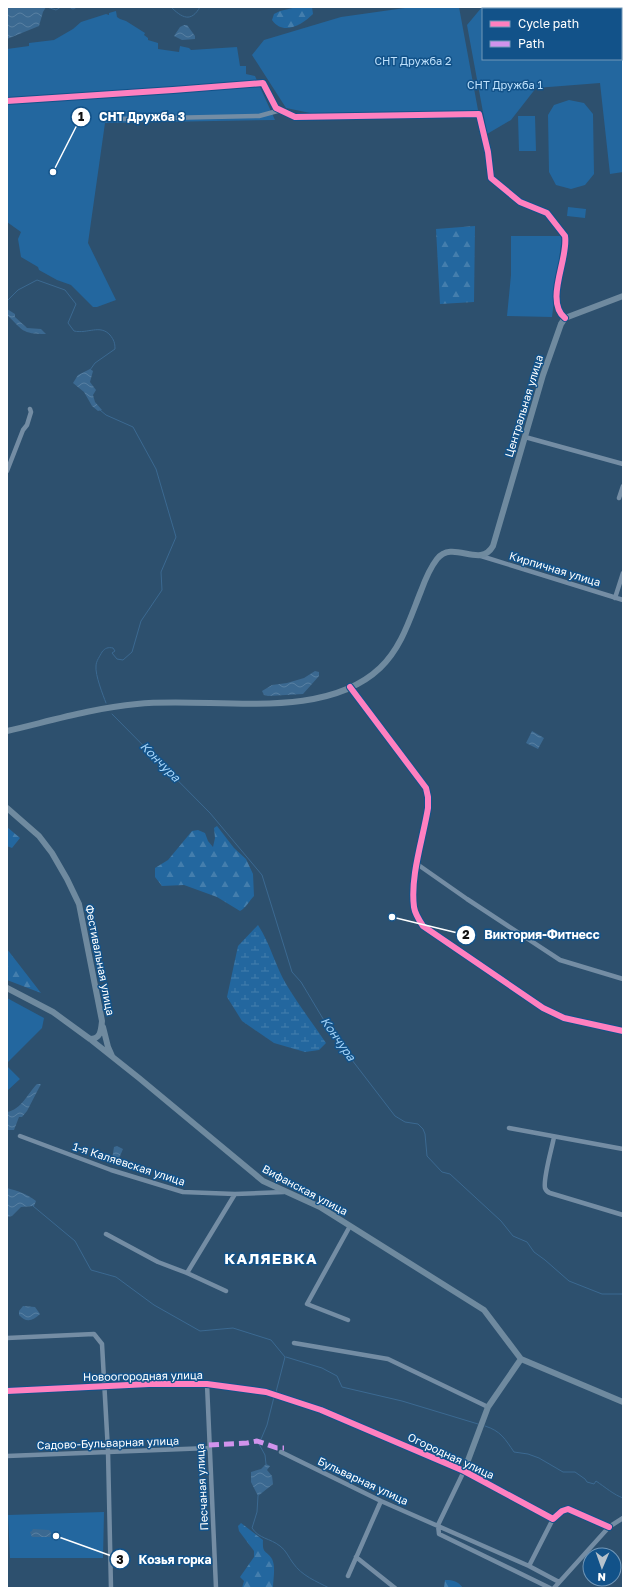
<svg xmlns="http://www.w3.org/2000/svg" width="630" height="1595" font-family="'Golos Text',sans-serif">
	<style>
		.forest { fill: url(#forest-firs) }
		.wetland { fill: url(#wetland-marsh) }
		.green { fill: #23679f }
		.water { fill: url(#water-waves) }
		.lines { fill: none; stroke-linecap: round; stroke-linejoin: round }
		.stream { stroke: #3b6991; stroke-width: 1 }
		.street { stroke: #748da4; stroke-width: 4.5 }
		.secondary { stroke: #6f8a9f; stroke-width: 6 }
		.quiet { stroke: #d193ec; stroke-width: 5; stroke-dasharray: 10 5; stroke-linecap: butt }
		.cycleway-casing { stroke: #125289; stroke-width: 8 }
		.cycleway { stroke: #ff80c0; stroke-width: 6 }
		.labels { text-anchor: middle; stroke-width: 3; stroke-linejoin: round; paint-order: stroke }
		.park-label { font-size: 11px; fill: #bee1fc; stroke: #125289 }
		.street-label { font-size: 11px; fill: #fff; stroke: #125289 }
		.water-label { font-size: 12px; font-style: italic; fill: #a3d3f8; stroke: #125289 }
		.district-label { font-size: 15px; font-weight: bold; letter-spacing: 1px; fill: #fff; stroke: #125289 }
		.leader { fill: none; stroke: #fff; stroke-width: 1.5 }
		.callout-dot { fill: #fff; stroke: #125289; stroke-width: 1.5 }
		.mark-label { font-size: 12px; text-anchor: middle; font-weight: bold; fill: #111 }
		.callout-label { font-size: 12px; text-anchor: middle; font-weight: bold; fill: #fff; stroke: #125289; stroke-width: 3; stroke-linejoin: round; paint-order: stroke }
	</style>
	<defs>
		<pattern id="forest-firs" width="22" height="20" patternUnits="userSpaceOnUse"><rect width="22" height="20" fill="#23679f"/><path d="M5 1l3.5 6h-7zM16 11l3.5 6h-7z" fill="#447ead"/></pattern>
		<pattern id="wetland-marsh" width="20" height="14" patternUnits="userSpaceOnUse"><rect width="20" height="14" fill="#23679f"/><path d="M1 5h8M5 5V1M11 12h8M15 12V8" fill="none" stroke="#447ead"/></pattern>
		<pattern id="water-waves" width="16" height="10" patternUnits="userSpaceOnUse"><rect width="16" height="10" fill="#3b6991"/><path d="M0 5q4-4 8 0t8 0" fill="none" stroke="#5880a2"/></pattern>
	</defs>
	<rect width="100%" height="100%" fill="#2d506e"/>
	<!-- forest -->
	<path class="forest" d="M297 7H312L313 14C302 25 283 36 272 20L274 14 280 11Z
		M475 226 474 302 440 304 436 229Z
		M217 826 234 848 246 859 253 874 254 896C249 901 246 908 240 911L217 897 184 885 162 886 155 877V868L168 860 192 831 198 830 205 833 208 841 213 847 215 838 214 828Z
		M7 827 20 838 12 848 7 846Z
		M7 948V949L41 993 7 980Z
		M241 1523 263 1540C262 1555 267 1550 272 1559 276 1567 273 1579 273 1588H242L244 1581 240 1577 254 1557V1551L239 1531 238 1526Z
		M445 1580C453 1580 458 1581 463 1588H444Z"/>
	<!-- wetland -->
	<path class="wetland" d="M258 925C270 943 275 965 286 984 298 1004 313 1024 326 1043L319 1050 305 1052 274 1043 242 1021 227 997 238 946Z"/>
	<!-- green -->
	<path class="green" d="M412 7H459L478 110 437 115H320L286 108 252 55 264 40 341 17Z
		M482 7H489V9H483V59H621V9H513L527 7H623V172L610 174 600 83 536 88 511 120 487 134 467 25Z
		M116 11 117 17 120 19 126 21 145 33 144 35 148 38V40L158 43V49L179 52 180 46 189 48 191 50 237 47 240 66H246V74L255 76 275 120 105 123 88 243 116 300 97 307H93L71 285 57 280 39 270 38 267 21 257 18 239 21 232 7 222V49L29 46V43L54 40 73 29 81 22 106 14 109 15V13Z
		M569 100 584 103 593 114 594 174 585 185 571 189 556 185 549 172 548 115 554 105Z
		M518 116H535L536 151H519Z
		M568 207 586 209 585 218 567 216Z
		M511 236H562L552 317 507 316 511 275Z
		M7 998 44 1018 42 1028 7 1063Z
		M7 1066 20 1079 7 1091Z
		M104 1512 103 1558H10L8 1515Z"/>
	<!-- water -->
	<path class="water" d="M7 7H46L43 12 39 26 7 39Z
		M184 25H187L195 36V39L182 40 174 36 180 27Z
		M7 309 15 314V317L27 328 41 329 46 334C21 334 23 330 7 315Z
		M90 369 93 371 90 382 96 390 93 395 95 402 102 410 98 411 92 406 84 392 73 383 78 375Z
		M315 671 319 672V676L303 694 268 696 264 695 262 691 272 685 287 683 304 678Z
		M532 731 544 738 538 749 526 743Z
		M37 1084H41L27 1111 22 1117H19L14 1130H7V1112C21 1110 28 1093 37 1084Z
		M117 1146 123 1149 120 1156 115 1164 112 1159 114 1147Z
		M7 1188C18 1191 27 1194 36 1201L34 1206 21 1207 12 1216 7 1217Z
		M23 1306 35 1307 40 1314C33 1321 26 1323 19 1315V1311Z
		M266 1464 270 1466 267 1470 272 1476 273 1484 258 1496 251 1482V1472L261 1469Z
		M33 1529 49 1530 51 1532 50 1537H32L30 1532 32 1531Z"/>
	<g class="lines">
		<!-- stream -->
		<path class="stream" d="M47 7 56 10 61 7
			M69 7 73 9 77 7
			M171 7C182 18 191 23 200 7
			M7 301 18 290 37 280 65 290 76 304 68 323 74 331C88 334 100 324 110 335 114 340 115 343 115 349L95 363 90 370
			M100 410 106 415 133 427 156 469 176 537 161 572 162 590 141 621 132 652 123 660 117 659 112 653 115 651 113 648C108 647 105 648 102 652 100 656 96 661 96 666 95 675 103 695 106 703
			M112 714 210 813 262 875 292 972 301 982 328 1027 337 1036 340 1046 350 1054 352 1060 395 1116 405 1122 418 1124 423 1129 425 1134 427 1156 442 1172 450 1174 501 1221 513 1236 527 1242 534 1252 545 1260 569 1281 602 1294H623
			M33 1206 75 1241 91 1270 116 1277 154 1305 200 1331 233 1328 271 1340 285 1357 276 1392
			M286 1357 322 1368 337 1376 342 1387 402 1401 478 1424
			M485 1426C501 1431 505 1439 514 1452L528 1454 539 1458 563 1472H575L585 1479 587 1482 594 1484 596 1481C605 1487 614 1495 623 1498
			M266 1464 265 1455 259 1444 267 1425 274 1397
			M258 1496 257 1512 252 1528C259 1539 270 1538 280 1546 286 1550 289 1558 293 1563 302 1576 316 1581 329 1588"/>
		<!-- street -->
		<path class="street" d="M7 101 173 90 263 83 276 108 295 117 479 114 488 152 491 178 520 202 547 213 565 236C569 258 544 301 565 318
			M119 119 259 116 281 110
			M525 437 623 464
			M7 471 23 430 27 425 31 412 30 409
			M619 498 623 486
			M481 556 623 600
			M615 598 623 573
			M417 864 467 899 560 960 623 979
			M509 1128 623 1149
			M20 1136 111 1170 183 1192 235 1194 284 1192
			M554 1137C552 1148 543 1178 545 1188 546 1191 547 1192 550 1193L623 1215
			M106 1234 158 1262 187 1273 226 1291
			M187 1273 235 1194
			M348 1320 307 1304 350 1226
			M7 1338 94 1334 102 1344 108 1451 111 1588
			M294 1343 388 1359 488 1407
			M207 1384 216 1588
			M281 1452 381 1501 529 1566 559 1582
			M7 1456 209 1448
			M356 1557 395 1588
			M529 1566 553 1519
			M348 1576 381 1501
			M550 1588 439 1534 438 1525 464 1471 553 1519 562 1511 568 1509 609 1527
			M554 1588 609 1527 623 1518"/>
		<!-- secondary -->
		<path class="secondary" d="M350 687 426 788 428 797V808C423 839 410 876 414 907 415 914 419 920 423 926L543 1008 564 1018 623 1031
			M7 731C50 721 93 708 137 704 210 696 322 723 380 668 402 647 410 618 421 591 425 580 430 568 437 559 453 539 480 569 493 546L543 375 561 324 565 318 623 296
			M7 808 39 836 52 853 67 879 79 904 102 1021C101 1030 101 1039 90 1039
			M7 988 53 1012 90 1039 139 1078 263 1181 320 1207 484 1310 521 1359 623 1402
			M103 1027 108 1047 112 1056
			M7 1391 149 1384H207L266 1392 321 1410 464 1471 488 1407 521 1359"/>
		<!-- quiet -->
		<path class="quiet" d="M209 1445 247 1443 257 1441 277 1448H284"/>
		<defs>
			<path id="cycleway" d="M7 101 173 90 263 83 276 108 295 117 479 114 488 152 491 178 520 202 547 213 565 236C569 258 544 301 565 318
				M350 687 426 788 428 797V808C423 839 410 876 414 907 415 914 419 920 423 926L543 1008 564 1018 623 1031
				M7 1391 149 1384H207L266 1392 321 1410 464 1471 553 1519 562 1511 568 1509 609 1527"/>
		</defs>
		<!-- cycleway casing -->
		<use href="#cycleway" class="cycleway-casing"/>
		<!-- cycleway -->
		<use href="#cycleway" class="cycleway"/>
	</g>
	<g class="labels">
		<!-- park labels -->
		<g class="park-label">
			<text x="413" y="65">СНТ Дружба 2</text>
			<text x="505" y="89">СНТ Дружба 1</text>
		</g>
		<!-- street labels -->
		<g class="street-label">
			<text transform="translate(524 406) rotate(-73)" y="4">Центральная улица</text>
			<text transform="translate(555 569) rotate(17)" y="4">Кирпичная улица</text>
			<text transform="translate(100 960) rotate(79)" y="4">Фестивальная улица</text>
			<text transform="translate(129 1164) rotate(18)" y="4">1-я Каляевская улица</text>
			<text transform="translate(305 1190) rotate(28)" y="4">Вифанская улица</text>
			<text transform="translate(143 1376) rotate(-1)" y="4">Новоогородная улица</text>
			<text transform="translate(108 1443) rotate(-2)" y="4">Садово-Бульварная улица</text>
			<text transform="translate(451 1456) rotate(25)" y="4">Огородная улица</text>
			<text transform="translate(363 1481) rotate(25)" y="4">Бульварная улица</text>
			<text transform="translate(202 1487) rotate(-93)" y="4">Песчаная улица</text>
		</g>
		<!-- water labels -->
		<g class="water-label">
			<text transform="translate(160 762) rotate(45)" y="4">Кончура</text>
			<text transform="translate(338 1039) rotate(55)" y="4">Кончура</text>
		</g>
		<!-- district labels -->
		<g class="district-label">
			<text x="271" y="1264">КАЛЯЕВКА</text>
		</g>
	</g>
	<!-- callouts -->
	<path class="leader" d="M53 172L81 117M392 917L466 935M56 1536L120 1559"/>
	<g class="callout-dot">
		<circle cx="53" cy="172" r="4"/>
		<circle cx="392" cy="917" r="4"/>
		<circle cx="56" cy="1536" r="4"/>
		<circle cx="81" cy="117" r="10"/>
		<circle cx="466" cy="935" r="10"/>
		<circle cx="120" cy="1559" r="10"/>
	</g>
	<g class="mark-label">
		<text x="81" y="121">1</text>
		<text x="466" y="939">2</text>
		<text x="120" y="1564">3</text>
	</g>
	<g class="callout-label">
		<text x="142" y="121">СНТ Дружба 3</text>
		<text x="542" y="939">Виктория-Фитнесс</text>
		<text x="175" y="1564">Козья горка</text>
	</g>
	<!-- border -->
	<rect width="630" height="1595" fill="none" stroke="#ffffff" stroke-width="16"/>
	<!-- legend -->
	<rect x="482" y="8" width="140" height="52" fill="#125289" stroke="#7197b8"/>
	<rect x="490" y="21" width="20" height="6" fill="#ff80c0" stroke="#7197b8"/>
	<text x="518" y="28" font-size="12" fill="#ffffff">Cycle path</text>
	<rect x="490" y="41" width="20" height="6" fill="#d193ec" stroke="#7197b8"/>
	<text x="518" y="48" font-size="12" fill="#ffffff">Path</text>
	<!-- north arrow -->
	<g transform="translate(602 1567) rotate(182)"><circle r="19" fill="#125289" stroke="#7197b8"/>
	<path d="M0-3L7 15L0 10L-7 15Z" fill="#b6c2cc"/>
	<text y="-6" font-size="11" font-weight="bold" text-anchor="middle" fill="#ffffff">N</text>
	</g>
</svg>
